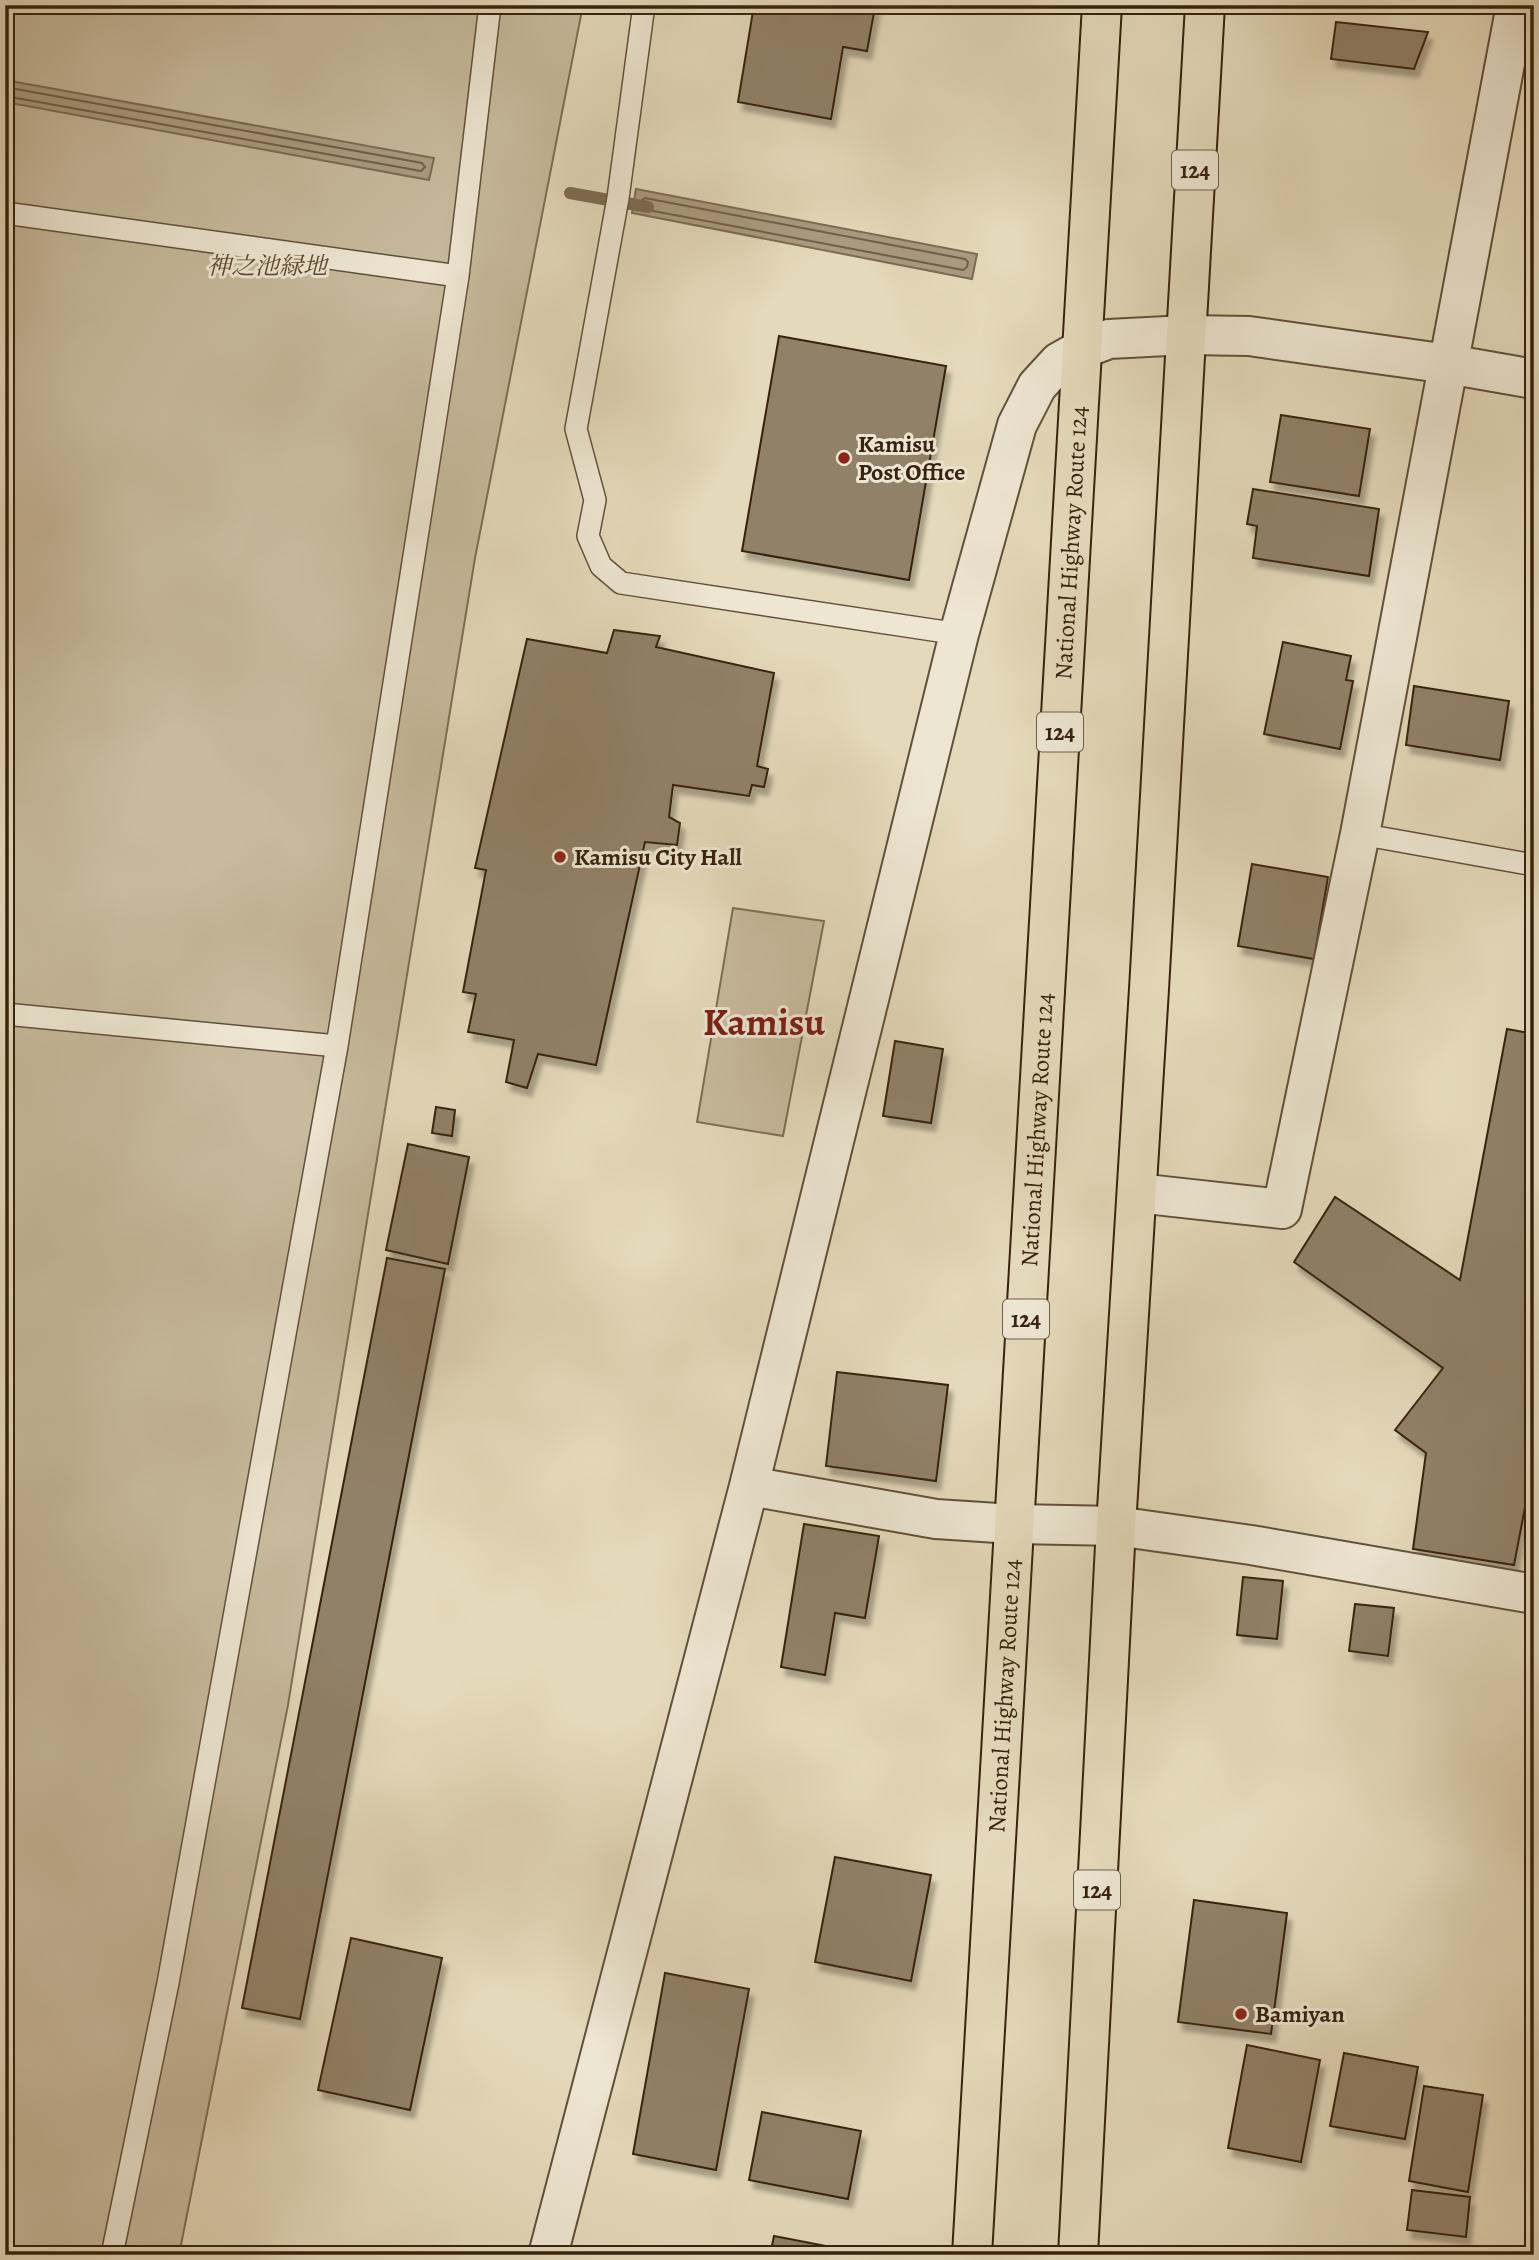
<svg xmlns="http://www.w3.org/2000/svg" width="1539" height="2260" font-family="Alegreya,'Noto Serif JP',serif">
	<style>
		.green { fill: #c7ba9d; stroke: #806e56; stroke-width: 2 }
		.water { fill: #aa9b80; stroke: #7c6b52; stroke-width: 2 }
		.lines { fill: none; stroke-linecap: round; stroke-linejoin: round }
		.shore { stroke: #715e47; stroke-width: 2 }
		.stream { stroke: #7c6b52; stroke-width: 12 }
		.building { fill: #918167; stroke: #38220e; stroke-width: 2; filter: url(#shadow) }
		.service-casing { stroke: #635039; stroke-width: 24 }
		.minor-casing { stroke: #635039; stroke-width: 42 }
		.tertiary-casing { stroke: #635039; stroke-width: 42 }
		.trunk-casing { stroke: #38220e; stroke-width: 42 }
		.service { stroke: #ede6d2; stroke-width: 21 }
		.minor { stroke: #ede6d2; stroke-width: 38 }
		.tertiary { stroke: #ede6d2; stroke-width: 38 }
		.trunk { stroke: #e4d9ba; stroke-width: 38 }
		.poi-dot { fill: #8f2418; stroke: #ede6d2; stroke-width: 2.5 }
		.labels { text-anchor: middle; stroke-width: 6; stroke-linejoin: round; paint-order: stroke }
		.shield { fill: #ede6d2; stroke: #6e5d49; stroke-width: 2 }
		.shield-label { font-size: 23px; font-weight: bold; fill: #38220e }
		.park-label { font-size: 24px; font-style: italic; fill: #5c4832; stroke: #ede6d2 }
		.poi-label { font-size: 24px; font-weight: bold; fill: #38220e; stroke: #ede6d2; text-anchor: start }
		.street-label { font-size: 24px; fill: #38220e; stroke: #ede6d2 }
		.town-label { font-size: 38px; font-weight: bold; fill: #7a1f14; stroke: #ede6d2 }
	</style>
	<defs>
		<filter id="shadow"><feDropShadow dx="4.5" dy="8" stdDeviation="2" flood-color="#0004"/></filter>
	</defs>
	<rect width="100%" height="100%" fill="#e4d9ba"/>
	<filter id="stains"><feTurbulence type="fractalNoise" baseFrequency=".00286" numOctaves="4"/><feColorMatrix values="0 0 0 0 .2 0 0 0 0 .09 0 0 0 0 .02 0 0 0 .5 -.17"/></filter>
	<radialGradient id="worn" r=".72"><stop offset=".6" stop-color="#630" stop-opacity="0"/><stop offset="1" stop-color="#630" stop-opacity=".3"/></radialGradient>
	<!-- green -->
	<path class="green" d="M5 5H583L475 558 288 1705 179 2255H5Z
		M733 908 824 921 783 1136 697 1122Z"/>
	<!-- water -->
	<path class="water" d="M5 80 434 158 429 180 5 102Z
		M636 189 977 254 972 279 632 213Z"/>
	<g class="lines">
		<!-- shore -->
		<path class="shore" d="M5 87 422 163 425 167 421 171 5 96
			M645 198 965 259 968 262 967 267 963 270 643 209 641 204 642 200Z"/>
		<!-- stream -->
		<path class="stream" d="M570 193 648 207"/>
	</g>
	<!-- building -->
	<path class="building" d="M754 5 875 7 867 51 843 47 831 119 738 102Z
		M1336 22 1428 32 1414 69 1331 59Z
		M779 336 946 366 909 580 742 551Z
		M1281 415 1370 429 1359 496 1270 482Z
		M1253 489 1379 509 1369 576 1253 558 1257 526 1247 524Z
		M614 630 660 636 656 647 774 673 757 766 768 769 764 787 752 785 749 796 673 785 669 817 680 823 677 845 645 842 596 1065 538 1054 527 1088 506 1082 514 1040 468 1032 476 994 463 992 486 870 475 868 527 639 607 653Z
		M1283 642 1351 656 1346 680 1353 681 1340 749 1264 734Z
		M1414 686 1509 701 1500 760 1406 745Z
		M1252 864 1328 877 1314 959 1238 946Z
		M1507 1029 1534 1034V1460L1514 1565 1413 1549 1426 1453 1395 1430 1443 1368 1294 1262 1335 1197 1460 1280Z
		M895 1041 943 1049 931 1123 883 1116Z
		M436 1107 455 1110 452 1136 432 1133Z
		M408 1144 469 1157 448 1264 386 1250Z
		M387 1258 445 1269 300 2019 242 2008Z
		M837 1372 948 1385 936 1481 826 1466Z
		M804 1524 879 1536 865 1618 835 1613 825 1675 781 1667Z
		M1243 1577 1283 1581 1277 1639 1237 1635Z
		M1355 1604 1394 1608 1388 1656 1349 1651Z
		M835 1857 931 1875 911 1981 815 1962Z
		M1194 1900 1287 1913 1271 2034 1178 2022Z
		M351 1938 442 1958 410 2110 318 2090Z
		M665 1973 749 1989 716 2170 633 2154Z
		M1247 2045 1320 2060 1301 2162 1228 2148Z
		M1344 2053 1418 2067 1405 2139 1330 2126Z
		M1424 2086 1483 2095 1468 2192 1409 2181Z
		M762 2112 861 2131 848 2199 749 2180Z
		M1412 2190 1470 2197 1466 2237 1407 2230Z
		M774 2236 862 2253 861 2255H770Z"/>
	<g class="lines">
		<defs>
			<path id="service" d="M644 5 618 198 576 429 595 500 588 536 601 566 621 583 959 634
				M5 213 458 276
				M1360 834 1534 865
				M5 1014 337 1046
				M112 2255 168 1983 337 1046 458 276 490 5"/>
			<path id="minor" d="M1137 1193 1282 1209 1360 834 1516 5
				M1116 1526 1251 1545 1534 1594"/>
			<path id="tertiary" d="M749 1486 936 1519 1013 1524 1116 1526
				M548 2255 749 1486 959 634 1017 425 1037 386 1059 362 1082 349 1109 339 1186 335 1249 336 1448 364 1534 379"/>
			<g id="trunk">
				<path id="s1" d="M972 2255 1102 5"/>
				<path d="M1078 2255 1116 1526 1149 989 1205 5"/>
			</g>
		</defs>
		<!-- service casing -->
		<use href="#service" class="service-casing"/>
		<!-- minor casing -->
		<use href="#minor" class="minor-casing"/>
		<!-- tertiary casing -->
		<use href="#tertiary" class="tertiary-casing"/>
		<!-- trunk casing -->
		<use href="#trunk" class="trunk-casing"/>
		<!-- service -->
		<use href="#service" class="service"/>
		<!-- minor -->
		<use href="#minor" class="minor"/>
		<!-- tertiary -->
		<use href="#tertiary" class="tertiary"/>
		<!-- trunk -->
		<use href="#trunk" class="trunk"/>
	</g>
	<!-- markers -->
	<g class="poi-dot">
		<circle cx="844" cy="458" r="7"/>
		<circle cx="560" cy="857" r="7"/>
		<circle cx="1241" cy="2014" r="7"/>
	</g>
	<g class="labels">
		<!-- shield labels -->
		<g class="shield">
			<rect x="1172" y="150.5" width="46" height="39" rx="5"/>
			<rect x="1037" y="712.5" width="46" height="39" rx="5"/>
			<rect x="1003" y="1299.5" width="46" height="39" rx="5"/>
			<rect x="1074" y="1870.5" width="46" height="39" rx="5"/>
		</g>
		<g class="shield-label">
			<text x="1195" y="178">124</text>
			<text x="1060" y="740">124</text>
			<text x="1026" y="1327">124</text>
			<text x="1097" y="1898">124</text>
		</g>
		<!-- park labels -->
		<g class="park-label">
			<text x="267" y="274">神之池緑地</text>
		</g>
		<!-- poi labels -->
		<g class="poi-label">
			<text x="858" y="452">Kamisu<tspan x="858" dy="28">Post Office</tspan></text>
			<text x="574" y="865">Kamisu City Hall</text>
			<text x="1255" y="2022">Bamiyan</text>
		</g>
		<!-- street labels -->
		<g class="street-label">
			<text dy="8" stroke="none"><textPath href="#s1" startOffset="1715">National Highway Route 124</textPath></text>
			<text dy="8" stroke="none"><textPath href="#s1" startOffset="1127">National Highway Route 124</textPath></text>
			<text dy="8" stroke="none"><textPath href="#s1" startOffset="560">National Highway Route 124</textPath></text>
		</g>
		<!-- town labels -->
		<g class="town-label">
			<text x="764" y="1035">Kamisu</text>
		</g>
	</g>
	<!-- margin -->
	<rect width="1539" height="2260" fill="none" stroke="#e4d9ba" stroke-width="28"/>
	<rect x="7" y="7" width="1525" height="2246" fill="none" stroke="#38220e" stroke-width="3.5"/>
	<rect x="14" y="14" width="1511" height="2232" fill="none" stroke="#38220e" stroke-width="2"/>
	<rect width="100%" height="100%" filter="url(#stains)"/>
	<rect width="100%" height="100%" fill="url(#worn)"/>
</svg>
